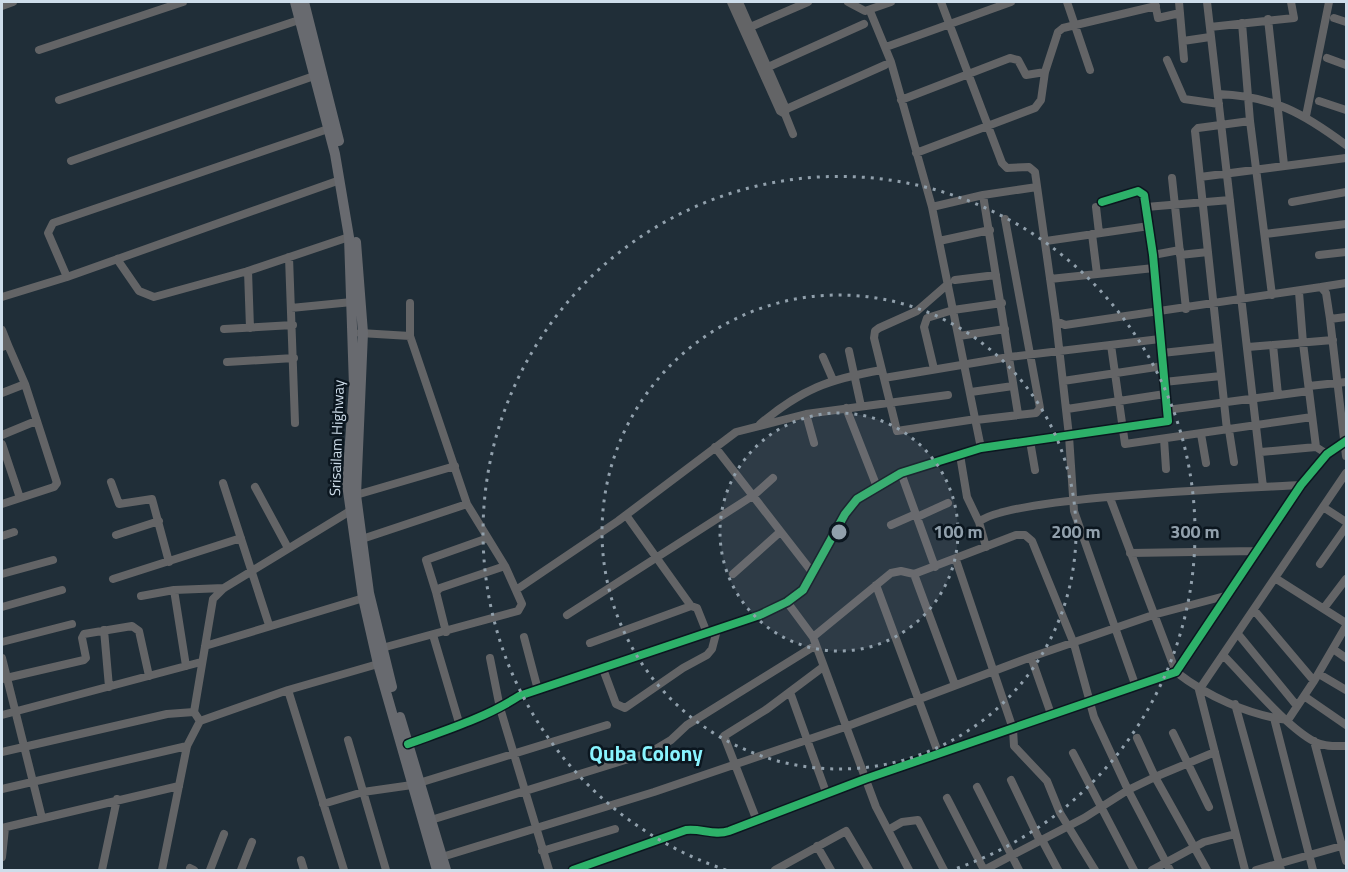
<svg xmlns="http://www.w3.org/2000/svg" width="1348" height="872" font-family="'Titillium Web',sans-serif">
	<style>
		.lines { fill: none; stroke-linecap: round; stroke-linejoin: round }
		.minor { stroke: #636466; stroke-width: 8 }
		.highway { stroke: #686a6f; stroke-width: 10 }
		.cycleway-casing { stroke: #0b161f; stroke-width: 11 }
		.cycleway { stroke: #2db169; stroke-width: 8 }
		.ring { fill: none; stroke: #91a0ac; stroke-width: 3; stroke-dasharray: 3 6 }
		.labels { text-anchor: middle; stroke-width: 5; stroke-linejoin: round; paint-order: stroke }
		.street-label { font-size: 15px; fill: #ceddea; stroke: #0b161f }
		.district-label { font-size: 21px; font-weight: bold; fill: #89f4ff; stroke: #0b161f }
		.centre { fill: #91a0ac; stroke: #0b161f; stroke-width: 3 }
		.ring-label { font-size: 18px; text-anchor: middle; font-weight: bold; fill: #91a0ac; stroke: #0b161f; stroke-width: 5; stroke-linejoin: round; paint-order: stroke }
	</style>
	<rect width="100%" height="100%" fill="#202e38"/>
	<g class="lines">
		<!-- minor -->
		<path class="minor" d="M731 2 780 111 785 114
			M739 2 786 109 785 114 793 134
			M848 2 865 11 891 2
			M941 2 1002 163 1007 168 1029 167 1035 172 1056 321 1065 325 1321 287 1326 293 1330 319 1346 456
			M1067 2 1090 70
			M1179 2 1184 59
			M1207 2 1263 487
			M1155 3 1158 18 1180 13
			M2 6 13 2
			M870 11 891 62 932 207 981 448
			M1334 18 1346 22
			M1268 19 1284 165
			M1242 23 1250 121 1272 295
			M1210 27 1294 18 1291 2
			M748 28 808 2
			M1183 41 1210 37
			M886 47 1011 2
			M39 50 183 2
			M1327 58 1346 65
			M1167 60 1184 99 1219 104
			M766 68 864 24
			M1218 94C1273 96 1303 113 1346 145
			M59 100 299 20
			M901 100 1010 58 1018 60 1026 75 1045 72
			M1319 101 1346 110
			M782 111 885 65
			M1306 116 1329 2
			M916 153 1035 108 1041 100 1045 72 1058 32 1063 28 1156 6
			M71 161 314 76
			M1200 177 1346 158
			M1172 178 1186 309
			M983 195 1018 414
			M1292 202 1346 192
			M932 207 983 195 1037 187
			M1096 207 1099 233
			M1146 207 1230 200
			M1092 234 1097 274
			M1265 234 1346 224
			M939 241 990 230
			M1046 241 1149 226
			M1153 255 1180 250
			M1180 255 1208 252
			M1319 255 1346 252
			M289 257 295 423
			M117 259 139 291 154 297 248 271 349 237
			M248 271 250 328
			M67 277 48 233 53 223 328 129
			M1050 279 1154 268
			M955 280 996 275
			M948 284 917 311 879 328 875 331 874 338 897 431 976 419
			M1321 287 1346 283
			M1299 292 1303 343 1316 447 1327 454
			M2 297 67 277 340 180
			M291 308 352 302
			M1330 319 1346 317
			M1056 321 1069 436 1074 511 1136 687
			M224 329 293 325
			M2 330 8 345 2 347
			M360 333 410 336
			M959 336 1005 329
			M1111 345 1125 444 1312 417
			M1273 345 1278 395
			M1248 347 1333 340
			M849 351 861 406
			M1162 353 1218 347
			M823 357 833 380
			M227 362 294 358
			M934 369 924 327 927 318 953 310 1002 303
			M884 378 1009 357 1160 339
			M1063 381 1163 366
			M1164 382 1221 376
			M1309 386 1346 382
			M971 392 1013 386
			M2 393 25 384
			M846 408 877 487
			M1067 409 1165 394
			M1167 410 1309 391
			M806 414 814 443
			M976 420 1036 413 1040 408 1005 219
			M760 424C802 389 829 379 882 370
			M1227 430 1195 131 1198 128 1250 121
			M1229 430 1234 462
			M1201 434 1206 463
			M2 435 36 421
			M1164 439 1166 469
			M1030 441 1035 470
			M2 444 20 498
			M715 447 812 572
			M1261 452 1316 447
			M960 455 967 497 979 522
			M901 473 935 567
			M111 482 119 504 152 499 169 562
			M223 483 269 625
			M255 487 288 548
			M356 495 455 466
			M1110 498 1176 672C1207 696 1248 715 1288 720L1314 681 1346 626
			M2 504 54 487 57 483 25 384 8 345
			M1323 507 1346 522
			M626 515 691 606
			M917 517 948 503
			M891 525 916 514
			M116 535 159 521
			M2 536 14 532
			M362 539 467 504
			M986 547 979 522C1008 496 1250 488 1301 485
			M1130 553 1256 551
			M956 560 1013 729 1014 746 1047 781 1060 813 1095 870
			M1320 564 1346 527
			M2 574 53 560
			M733 574 780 532
			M914 574 955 685
			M1275 578 1346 623
			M113 579 241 538
			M876 585 939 755
			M174 590 186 666
			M516 590 618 521 736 432 806 414 948 395
			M436 592 426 560 488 538
			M141 596 174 590 224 588
			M787 602 813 637 876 807 909 870
			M2 607 62 590
			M1324 608 1346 579
			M1254 610 1314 681
			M567 615 754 495 773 478
			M104 630 109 687
			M446 632 436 592 440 588 505 566
			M1238 634 1297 706
			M433 635 460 726
			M524 637 538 690
			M813 637 891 573 901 571 914 574 1016 535H1025L1032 541 1074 644 1094 717 1128 790 1084 818 984 870
			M2 642 72 624
			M590 643 691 606 697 608 707 633
			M205 646 367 597
			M382 648 518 611 522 604 505 566 467 504 410 336V303
			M1333 649 1346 658
			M1223 655C1247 679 1286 727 1315 742 1325 747 1336 746 1346 746
			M1031 657 1153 615 1225 596
			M2 658 42 818
			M490 658 500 708 549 870
			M603 669 616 704 625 708 683 668 707 655 712 649 717 630
			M1319 674 1346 690
			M2 679 84 660 86 658 82 638 84 634 132 626 139 631 149 676
			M288 690 344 870
			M790 692 827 795
			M1304 696 1346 725
			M1235 704 1281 870
			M2 715 201 662
			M1274 718 1313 870
			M200 721 288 690 378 664
			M1173 733 1209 807
			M1137 738 1155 777 1215 752
			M348 740 386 870
			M1314 741 1346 861
			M408 744C446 730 485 718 519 696L760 615 787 602 803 590 845 514 857 499 901 473 981 448 1168 421 1153 255 1144 195 1138 191 1102 202
			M2 752 167 714 194 712
			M1073 753 1134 870
			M1011 780 1040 841
			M419 783 607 725
			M977 787 1019 870
			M2 789 187 746
			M947 798 984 870
			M323 804 363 792 412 785
			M431 820 651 752 671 740 687 725 816 645
			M757 821 724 736 767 709 823 667
			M2 828 179 786
			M888 830 902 822 918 820 944 870
			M1042 840 1058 870
			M817 846 831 870
			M542 851 615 829
			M2 857 5 828
			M442 857 654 792 845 727 1031 657 1051 714
			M301 860 304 870
			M190 868 194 870
			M102 870 117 799
			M162 870 187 746 200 721 194 712 213 599 224 588 350 511
			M210 870 224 834
			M241 870 252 842
			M573 870 686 830C701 828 714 836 729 831L865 779 1176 672 1301 485 1327 454 1346 441
			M775 870 846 831 869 870
			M1152 870 1204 842 1235 834
			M1170 870 1128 790 1155 777 1207 870
			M1245 870 1199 690 1346 473
			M1256 870 1345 845"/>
		<!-- highway -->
		<path class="highway" d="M295 2 335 154 349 237 354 386 347 484 363 598 378 664 437 870
			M304 2 339 141
			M356 242 363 333 356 495 369 593 392 687
			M400 717 446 870"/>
		<defs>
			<path id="cycleway" d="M408 744C446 730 485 718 519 696L760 615 787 602 803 590 845 514 857 499 901 473 981 448 1168 421 1153 255 1144 195 1138 191 1102 202
				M573 870 686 830C701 828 714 836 729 831L865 779 1176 672 1301 485 1327 454 1346 441"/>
		</defs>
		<!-- cycleway casing -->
		<use href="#cycleway" class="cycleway-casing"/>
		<!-- cycleway -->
		<use href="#cycleway" class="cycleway"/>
	</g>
	<!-- distance rings -->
	<circle cx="839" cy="532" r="119" fill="#91a0ac" fill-opacity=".12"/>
	<g class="ring">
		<circle cx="839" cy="532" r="119"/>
		<circle cx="839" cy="532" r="237"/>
		<path d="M726 870A356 356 0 1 1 952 870"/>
	</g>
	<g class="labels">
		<!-- street labels -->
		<g class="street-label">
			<text transform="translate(337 438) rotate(-88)" y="5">Srisailam Highway</text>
		</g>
		<!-- district labels -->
		<g class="district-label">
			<text x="646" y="761">Quba Colony</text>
		</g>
	</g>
	<circle cx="839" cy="532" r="9" class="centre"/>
	<g class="ring-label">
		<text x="958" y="538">100 m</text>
		<text x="1076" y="538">200 m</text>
		<text x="1195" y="538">300 m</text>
	</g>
	<!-- border -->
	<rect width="1348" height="872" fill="none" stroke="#ceddea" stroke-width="6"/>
</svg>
